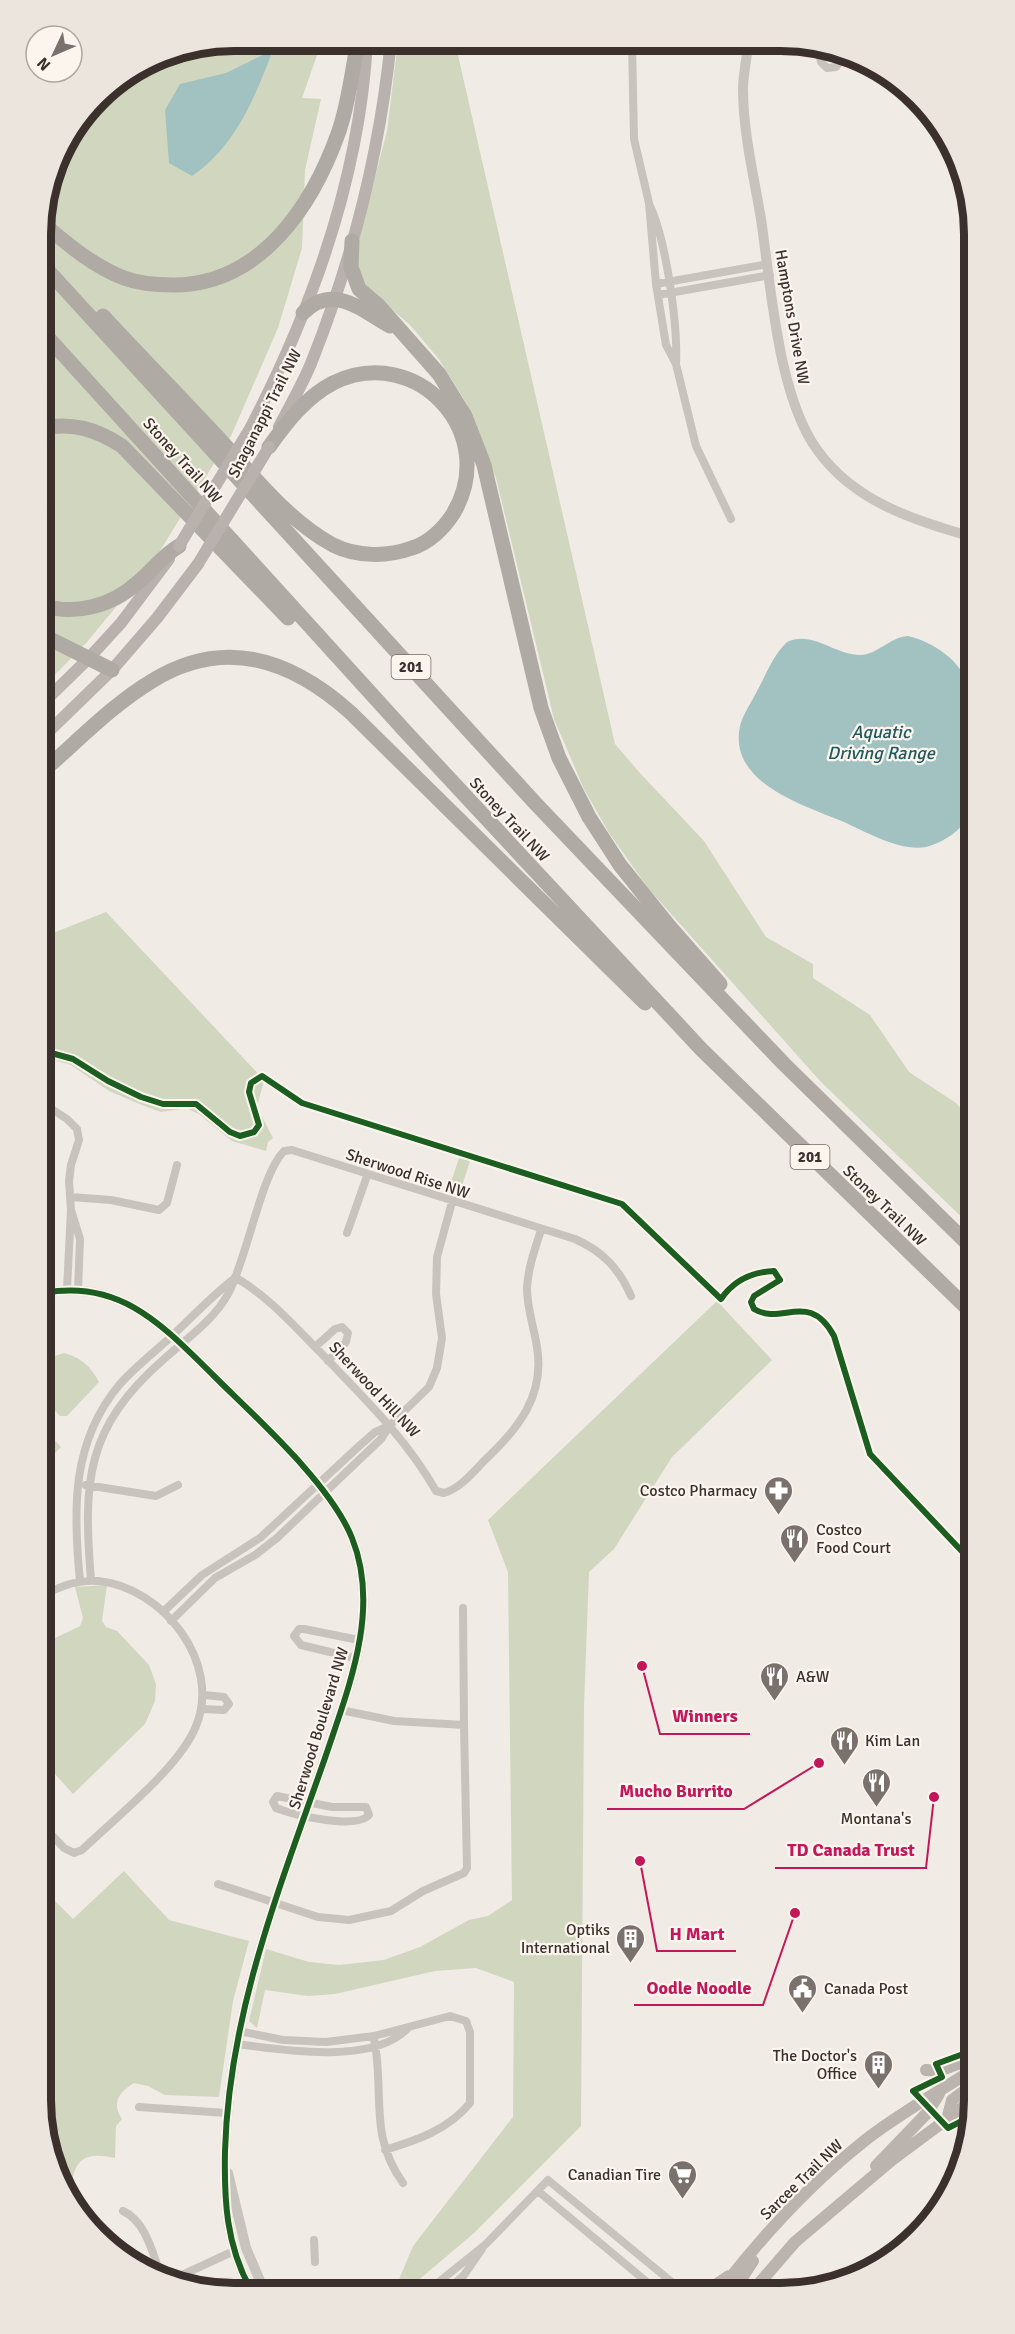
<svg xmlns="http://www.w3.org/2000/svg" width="1015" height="2334" font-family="Signika,sans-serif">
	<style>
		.green { fill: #d1d6bf }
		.water { fill: #a1c2c1 }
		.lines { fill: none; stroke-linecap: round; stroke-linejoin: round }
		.minor { stroke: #c9c3be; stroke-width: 8 }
		.tertiary { stroke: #c9c3be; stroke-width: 10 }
		.secondary { stroke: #bab3ae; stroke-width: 12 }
		.primary { stroke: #b8b1ad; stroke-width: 12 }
		.motorway { stroke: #afaaa4; stroke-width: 15 }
		.primary-bridge { stroke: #b8b1ad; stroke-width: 12 }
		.cycleway-casing { stroke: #fbf5ee; stroke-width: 10 }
		.cycleway { stroke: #1b5e20; stroke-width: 6 }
		.labels { text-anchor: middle; stroke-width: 4.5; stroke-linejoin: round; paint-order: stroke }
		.shield { fill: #fbf5ee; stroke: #756b66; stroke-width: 1.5 }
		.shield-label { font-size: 15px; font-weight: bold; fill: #3b302b }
		.street-label { font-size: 16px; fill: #3b302b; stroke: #fbf5ee }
		.poi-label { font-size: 16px; fill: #3b302b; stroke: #fbf5ee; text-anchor: end }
		.water-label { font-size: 18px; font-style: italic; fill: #1f5a5e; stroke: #fbf5ee }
		.rim { fill: none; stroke: #3b302b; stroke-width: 8 }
		.leader { fill: none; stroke: #c2185b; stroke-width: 2 }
		.callout-dot { fill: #c2185b; stroke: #fbf5ee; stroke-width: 2 }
		.callout-label { font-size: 18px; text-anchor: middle; font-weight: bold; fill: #c2185b; stroke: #fbf5ee; stroke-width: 4.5; stroke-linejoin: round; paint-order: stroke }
	</style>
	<rect width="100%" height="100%" fill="#f0ebe5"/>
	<!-- green -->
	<path class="green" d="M234 41H322L302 98 321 99 305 170 302 248 278 328 231 436 153 562 87 642 42 688 41 221 61 148 106 89 160 55Z
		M398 42H455L615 744 639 772 704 841 766 937 813 964V978L870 1015 909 1072 956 1103 971 1120V1226L821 1082 648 888 609 833 584 789 554 719 496 478 467 404 438 358 410 325 362 284 357 262 358 243 387 131Z
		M106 912 264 1080 257 1107 273 1138 268 1142 266 1151 232 1141 199 1114 186 1108 161 1112 142 1105 109 1091 71 1065 44 1057 43 937Z
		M460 1155 471 1158 459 1195 448 1191Z
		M717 1301 772 1360 672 1457 614 1549 589 1572 584 1706 581 2126 474 2233 408 2289H395L413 2246 513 2117 514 1982 476 1968 435 1971 335 1994 308 1996 265 1990 257 2028 249 2021 266 1949 309 1962 339 1965 384 1960 420 1947 469 1920 488 1916 512 1900 508 1572 488 1520Z
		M64 1353C82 1358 90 1366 99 1382L67 1416H60L45 1400V1359Z
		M45 1430 61 1447 45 1463Z
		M107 1585 102 1621 106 1627 117 1631 149 1665 156 1684 155 1701 145 1724 73 1794 46 1764 45 1643 80 1626 83 1618 75 1587Z
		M124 1871 169 1920 249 1941 233 2001 219 2097 165 2095 148 2086 134 2083C119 2092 111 2103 122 2119L116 2126 115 2158C84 2151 73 2159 71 2192L47 2150 46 1892 73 1919Z"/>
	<!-- water -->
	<path class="water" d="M273 50C255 97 236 146 192 176L169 163 165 110 180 84 226 73Z
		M908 636C933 642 961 660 969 687 971 695 970 706 970 714 970 735 974 808 964 823 956 834 939 844 926 847 901 852 866 832 844 822 803 805 728 783 740 726 743 714 751 703 756 693 765 677 773 655 787 642 812 630 835 655 860 655 877 655 890 637 908 636Z"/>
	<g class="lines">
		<!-- minor -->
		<path class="minor" d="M632 43 634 139 649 203 656 284 666 345 676 364 696 446 731 519
			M817 44 821 62 827 68 836 67 846 54
			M650 206C666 240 678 325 676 364
			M656 284 768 264
			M658 295 770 275
			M44 1104 67 1119 77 1129 79 1140 71 1165 69 1181 71 1210 67 1289
			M70 1197 111 1200 159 1210 167 1203 177 1165
			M71 1210 80 1239 78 1290
			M347 1233 367 1176
			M235 1277C269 1297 294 1326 321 1353 363 1397 406 1438 436 1491L444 1493C461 1488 474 1471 486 1459 519 1428 545 1395 537 1347 534 1328 527 1308 527 1288 528 1268 535 1249 541 1230
			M315 1347 335 1329 342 1327 348 1333 346 1342 328 1361
			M86 1485 156 1496 178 1485
			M91 1580C83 1482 85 1428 164 1359 185 1340 215 1319 228 1294 247 1259 261 1174 284 1151L292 1150 575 1239C602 1251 619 1268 631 1296
			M80 1581C73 1510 71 1442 120 1384 136 1366 156 1351 174 1334 194 1315 213 1295 235 1278
			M45 1594C62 1586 79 1579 98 1581 163 1587 222 1663 196 1726 180 1767 115 1818 82 1850L74 1853 64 1848 46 1829
			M463 1608 464 1725
			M163 1612 202 1575 260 1538 357 1448 375 1432 390 1425 429 1387 437 1368 442 1338 436 1294 437 1257 452 1202
			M171 1621 215 1578 255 1555 277 1538 381 1439 390 1425
			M355 1658 301 1645 294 1636 299 1629H304L359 1640
			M202 1709 224 1710 229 1704 224 1697 204 1695
			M277 1796 332 1807H366L369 1815C356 1830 294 1815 276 1808L273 1802Z
			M218 1884 318 1917 349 1920 391 1911 423 1891 464 1873 467 1868 464 1725 394 1721 341 1710
			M239 2031 283 2040 326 2042 374 2036 450 2016 466 2021 470 2032V2103C448 2130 417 2140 385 2150
			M374 2039C385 2092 368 2135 403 2183
			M237 2044C281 2050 372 2065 407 2029
			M139 2107 226 2113
			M538 2191 654 2288
			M123 2211C147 2222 153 2256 162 2278
			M314 2240 315 2262
			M169 2281 234 2251
			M430 2289 486 2244 548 2180 679 2288
			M449 2289 464 2275 482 2249"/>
		<!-- tertiary -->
		<path class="tertiary" d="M748 44C747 59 743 74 743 89 743 132 754 177 761 219 771 287 778 397 818 451 855 502 912 519 969 536
			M44 1293C121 1279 163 1326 213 1375 255 1417 330 1483 352 1538 381 1610 348 1689 325 1758 280 1887 229 2012 225 2151 224 2200 226 2245 251 2290
			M228 2173 246 2248 264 2290"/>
		<!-- secondary -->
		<path class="secondary" d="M42 704 88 659
			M43 737 112 670
			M926 2070 939 2071 974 2058
			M948 2116 952 2100 974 2084
			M876 2166 927 2113 939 2094
			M723 2287C764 2234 810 2184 863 2142 897 2115 937 2093 974 2069
			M736 2287 753 2261
			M756 2287 795 2242 892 2160 974 2099
			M711 2288 729 2276"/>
		<!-- primary -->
		<path class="primary" d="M251 427C312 309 360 175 367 41
			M279 427C290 405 303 384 312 361 352 260 380 150 391 41
			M88 659 121 623 169 559
			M112 670 157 618 198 564"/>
		<!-- motorway -->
		<path class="motorway" d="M41 222C66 243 93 266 124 278 140 284 156 285 173 285 261 285 313 205 339 131 349 102 352 71 358 41
			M352 241 351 267 359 289 378 305 439 374 465 416 484 465 541 708 559 758 589 817 620 865 669 926 720 984
			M41 263 536 804 784 1064 971 1247
			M303 313C333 283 360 309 390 326
			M103 316C143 359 184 401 224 444 257 480 289 521 333 545 357 557 387 557 412 548 429 543 444 528 453 514 501 434 417 342 333 383 306 397 286 423 269 447
			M41 330 405 731 701 1049 972 1313
			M42 428C72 422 96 429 122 446L288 618
			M42 605C74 616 112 606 137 583 152 571 162 556 179 546
			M42 635 112 670
			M43 771C78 741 112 705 152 681 225 636 292 660 351 713L645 1003"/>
		<!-- primary-bridge -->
		<path class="primary-bridge" d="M179 546 251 427
			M198 564 269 447"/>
		<defs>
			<path id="cycleway" d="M44 1051 73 1059 108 1081 141 1097 163 1104H196L230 1132 240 1136 254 1132 259 1125 249 1092 251 1083 262 1076 302 1103 622 1204 721 1299C734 1280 752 1272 774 1271L780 1280 754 1296 751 1302 754 1309C782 1326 809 1290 834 1336L870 1454 972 1562
				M44 1293C121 1279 163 1326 213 1375 255 1417 330 1483 352 1538 381 1610 348 1689 325 1758 280 1887 229 2012 225 2151 224 2200 226 2245 251 2290
				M974 2115 948 2128 913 2091 942 2077 936 2064 974 2050"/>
		</defs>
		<!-- cycleway casing -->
		<use href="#cycleway" class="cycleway-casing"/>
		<!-- cycleway -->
		<use href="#cycleway" class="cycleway"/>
	</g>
	<!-- icons -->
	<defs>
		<symbol id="pharmacy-pin" viewBox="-11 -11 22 30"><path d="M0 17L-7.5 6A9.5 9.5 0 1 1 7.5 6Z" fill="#7a716c" stroke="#fbf5ee"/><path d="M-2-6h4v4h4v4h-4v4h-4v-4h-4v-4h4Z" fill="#fff"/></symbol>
		<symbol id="restaurant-pin" viewBox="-11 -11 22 30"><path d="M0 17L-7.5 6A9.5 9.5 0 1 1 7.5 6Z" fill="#7a716c" stroke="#fbf5ee"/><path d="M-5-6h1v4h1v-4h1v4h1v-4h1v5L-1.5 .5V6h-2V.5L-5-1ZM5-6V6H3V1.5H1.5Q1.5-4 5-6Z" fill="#fff"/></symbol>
		<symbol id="building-pin" viewBox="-11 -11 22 30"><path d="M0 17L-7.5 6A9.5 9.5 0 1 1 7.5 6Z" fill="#7a716c" stroke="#fbf5ee"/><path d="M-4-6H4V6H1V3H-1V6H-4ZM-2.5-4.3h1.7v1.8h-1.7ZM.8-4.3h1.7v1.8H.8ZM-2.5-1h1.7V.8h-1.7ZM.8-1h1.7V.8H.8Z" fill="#fff"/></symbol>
		<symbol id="civic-pin" viewBox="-11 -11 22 30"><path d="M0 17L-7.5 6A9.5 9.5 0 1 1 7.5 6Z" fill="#7a716c" stroke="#fbf5ee"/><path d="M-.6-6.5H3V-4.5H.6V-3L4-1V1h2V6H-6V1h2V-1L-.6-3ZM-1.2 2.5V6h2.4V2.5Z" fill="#fff"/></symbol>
		<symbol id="supermarket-pin" viewBox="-11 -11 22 30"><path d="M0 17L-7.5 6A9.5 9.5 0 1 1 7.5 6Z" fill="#7a716c" stroke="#fbf5ee"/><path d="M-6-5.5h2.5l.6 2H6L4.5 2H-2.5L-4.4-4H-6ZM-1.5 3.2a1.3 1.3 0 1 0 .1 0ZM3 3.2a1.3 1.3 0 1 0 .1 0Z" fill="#fff"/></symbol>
	</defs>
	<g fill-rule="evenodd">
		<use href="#pharmacy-pin" x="762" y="1474" width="33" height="45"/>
		<use href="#restaurant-pin" x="778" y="1522" width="33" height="45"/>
		<use href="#restaurant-pin" x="758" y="1660" width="33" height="45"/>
		<use href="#restaurant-pin" x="828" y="1724" width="33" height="45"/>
		<use href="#restaurant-pin" x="860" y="1766" width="33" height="45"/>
		<use href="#building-pin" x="614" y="1922" width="33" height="45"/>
		<use href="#civic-pin" x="786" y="1972" width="33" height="45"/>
		<use href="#building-pin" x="862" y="2048" width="33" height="45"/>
		<use href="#supermarket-pin" x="666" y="2158" width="33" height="45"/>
	</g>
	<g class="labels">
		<!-- shield labels -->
		<g class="shield">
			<rect x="391.5" y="655" width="39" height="24" rx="4.5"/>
			<rect x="790.5" y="1145" width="39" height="24" rx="4.5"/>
		</g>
		<g class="shield-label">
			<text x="411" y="672">201</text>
			<text x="810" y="1162">201</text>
		</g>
		<!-- street labels -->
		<g class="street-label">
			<text transform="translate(793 317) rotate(80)" y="6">Hamptons Drive NW</text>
			<text transform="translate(264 413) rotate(-63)" y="6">Shaganappi Trail NW</text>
			<text transform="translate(183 460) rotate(48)" y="6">Stoney Trail NW</text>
			<text transform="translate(510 819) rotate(47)" y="6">Stoney Trail NW</text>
			<text transform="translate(408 1173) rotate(18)" y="6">Sherwood Rise NW</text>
			<text transform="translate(885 1205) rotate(44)" y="6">Stoney Trail NW</text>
			<text transform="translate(375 1389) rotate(47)" y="6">Sherwood Hill NW</text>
			<text transform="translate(318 1728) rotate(-73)" y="6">Sherwood Boulevard NW</text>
			<text transform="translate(801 2179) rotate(-44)" y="6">Sarcee Trail NW</text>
		</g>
		<!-- poi labels -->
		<g class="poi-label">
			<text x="757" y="1496">Costco Pharmacy</text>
			<text x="816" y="1535" text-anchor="start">Costco<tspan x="816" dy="18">Food Court</tspan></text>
			<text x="796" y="1682" text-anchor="start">A&amp;W</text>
			<text x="865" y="1746" text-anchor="start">Kim Lan</text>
			<text x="876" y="1824" text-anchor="middle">Montana's</text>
			<text x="610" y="1935">Optiks<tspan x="610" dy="18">International</tspan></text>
			<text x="824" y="1994" text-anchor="start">Canada Post</text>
			<text x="857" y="2061">The Doctor's<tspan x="857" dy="18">Office</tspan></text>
			<text x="661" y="2180">Canadian Tire</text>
		</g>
		<!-- water labels -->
		<g class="water-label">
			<text x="881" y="738">Aquatic<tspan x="881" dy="21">Driving Range</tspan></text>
		</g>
	</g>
	<!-- crop -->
	<path d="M0 0H1015V2334H0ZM234 51H781A183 183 0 0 1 964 234V2100A183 183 0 0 1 781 2283H234A183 183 0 0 1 51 2100V234A183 183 0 0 1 234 51Z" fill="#ece5de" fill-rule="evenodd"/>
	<path class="rim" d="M234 51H781A183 183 0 0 1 964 234V2100A183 183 0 0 1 781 2283H234A183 183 0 0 1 51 2100V234A183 183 0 0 1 234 51Z"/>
	<!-- callouts -->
	<path class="leader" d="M642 1666L660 1734H750M819 1763L744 1809H607M934 1797L926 1868H775M640 1861L657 1951H736M795 1913L763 2005H634"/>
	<g class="callout-dot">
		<circle cx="642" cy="1666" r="6"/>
		<circle cx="819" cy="1763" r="6"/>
		<circle cx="934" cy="1797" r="6"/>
		<circle cx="640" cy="1861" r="6"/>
		<circle cx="795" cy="1913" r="6"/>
	</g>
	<g class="callout-label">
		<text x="705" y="1722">Winners</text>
		<text x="676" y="1797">Mucho Burrito</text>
		<text x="851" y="1856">TD Canada Trust</text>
		<text x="697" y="1940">H Mart</text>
		<text x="699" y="1994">Oodle Noodle</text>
	</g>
	<!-- north arrow -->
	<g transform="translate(54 54) rotate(226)"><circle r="28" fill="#fbf5ee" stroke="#aea6a0" stroke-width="1.5"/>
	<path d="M0-4.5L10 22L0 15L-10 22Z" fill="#7a716c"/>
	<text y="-9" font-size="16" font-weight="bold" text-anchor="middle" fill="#3b302b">N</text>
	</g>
</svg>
